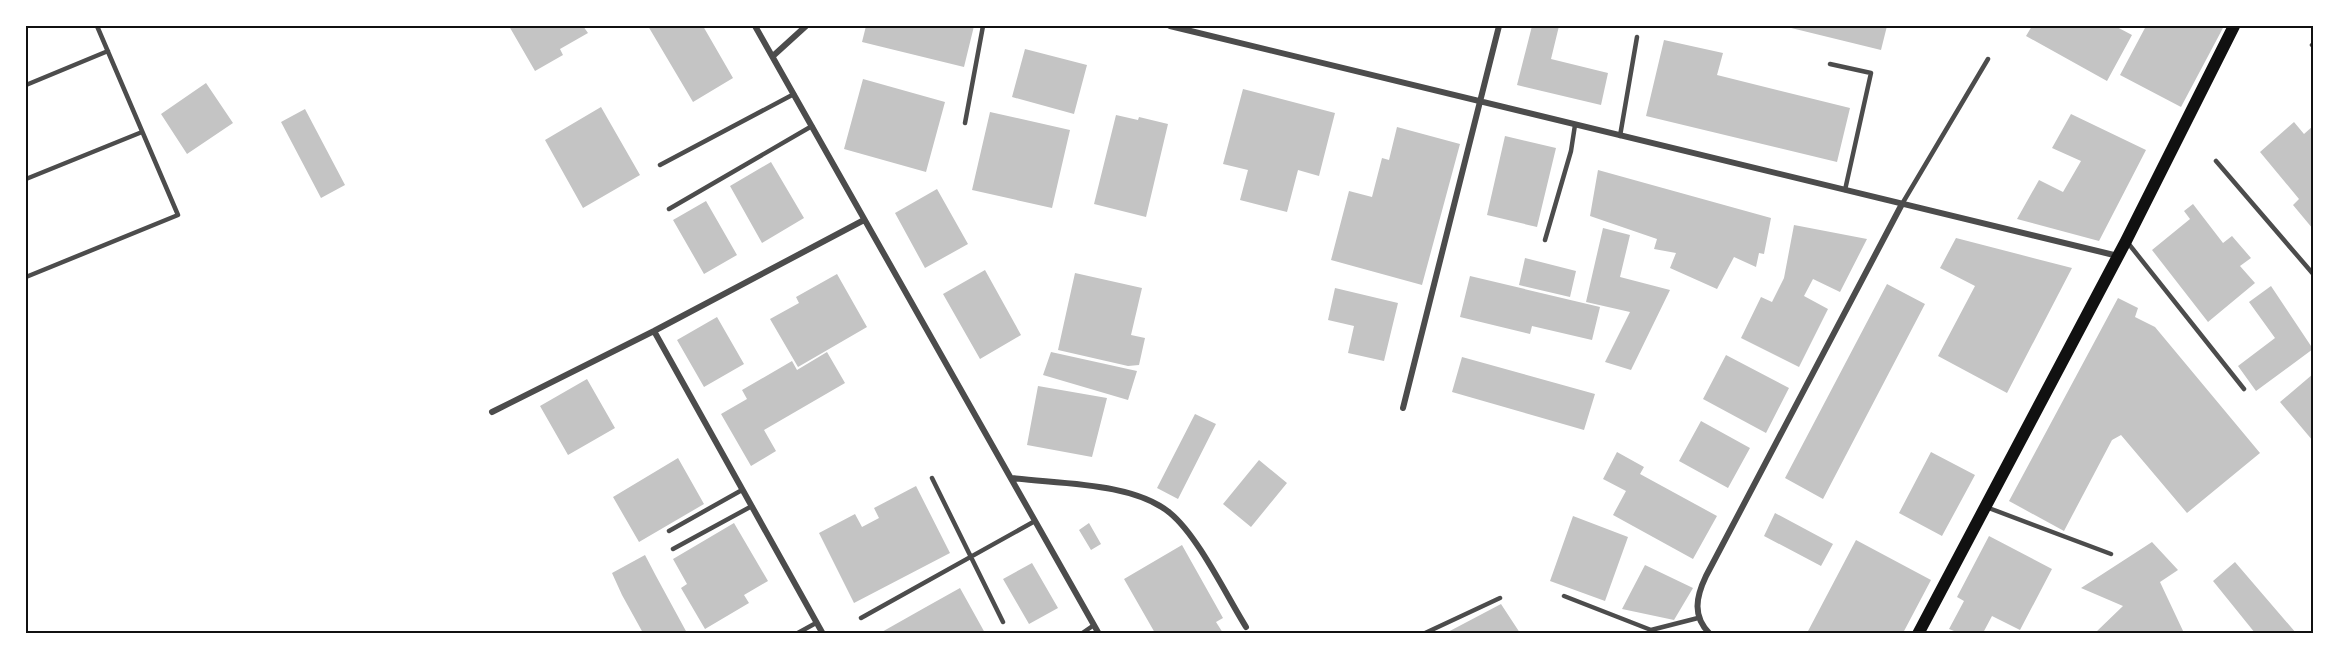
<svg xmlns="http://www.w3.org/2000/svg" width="2339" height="659" font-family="Manrope,sans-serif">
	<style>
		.building { fill: #c4c4c4 }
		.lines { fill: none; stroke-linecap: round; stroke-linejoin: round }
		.service { stroke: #4c4c4c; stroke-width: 4.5 }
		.minor { stroke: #4c4c4c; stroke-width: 6 }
		.secondary { stroke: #111; stroke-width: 12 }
		.neatline { fill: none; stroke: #111; stroke-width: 2 }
	</style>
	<rect width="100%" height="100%" fill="#fff"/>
	<!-- building -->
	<path class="building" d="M509 26H583L588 33 560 49 563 55 535 71Z
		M648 26H703L733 78 693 102Z
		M866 26H974L964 67 862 42Z
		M1532 26H1559L1551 59 1608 73 1601 105 1517 85Z
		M1783 26H1887L1881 50Z
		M2032 26H2115L2132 35 2107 81 2026 36Z
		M2146 26H2224L2181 107 2120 75Z
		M1664 40 1723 53 1717 75 1850 108 1837 162 1646 116Z
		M1025 49 1087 65 1074 114 1012 97Z
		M863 79 945 102 926 172 844 149Z
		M206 83 233 123 187 154 161 114Z
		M1243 89 1335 113 1319 176 1298 170 1287 212 1240 200 1248 170 1223 164Z
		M601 107 640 175 583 208 545 140Z
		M305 109 345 185 321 198 281 122Z
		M990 112 1070 130 1052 208 972 190Z
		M2071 114 2146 150 2099 241 2017 219 2039 180 2063 192 2081 161 2052 148Z
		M1116 115 1138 120 1139 117 1168 124 1146 217 1094 204Z
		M2294 122 2304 134 2313 126V229L2293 205 2299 199 2260 152Z
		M1397 127 1460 144 1422 285 1331 260 1349 191 1372 197 1382 158 1389 160Z
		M1505 136 1556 148 1537 227 1487 215Z
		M771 162 804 218 762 243 730 186Z
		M1598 170 1771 218 1764 254 1759 253 1756 267 1734 257 1717 289 1670 268 1676 253 1654 249 1657 239 1590 216Z
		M937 189 968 244 925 268 895 213Z
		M706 201 737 255 704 274 673 220Z
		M2193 204 2223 243 2232 236 2251 258 2240 266 2255 283 2208 322 2152 250 2190 219 2184 211Z
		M1794 225 1867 239 1840 292 1813 279 1804 296 1828 309 1799 367 1741 338 1761 297 1772 302 1784 278Z
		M1603 228 1630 235 1620 277 1670 290 1631 370 1605 362 1630 312 1586 302Z
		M1956 238 2072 268 2007 393 1938 356 1975 286 1940 268Z
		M1525 258 1576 271 1570 297 1519 285Z
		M985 270 1021 335 980 359 943 294Z
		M1075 273 1142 288 1131 335 1145 338 1139 365 1128 366 1058 350Z
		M837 274 867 327 798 367 770 319 799 303 796 297Z
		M1470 276 1600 307 1592 340 1532 326 1530 334 1460 317Z
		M1887 284 1925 304 1823 499 1785 478Z
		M2271 286 2313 349 2256 391 2238 366 2275 338 2249 302Z
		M1335 288 1398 303 1384 361 1348 353 1354 326 1328 320Z
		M2118 298 2138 308 2135 317 2155 327 2260 453 2187 513 2121 435 2112 440 2064 531 2009 501Z
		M717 317 744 364 704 387 677 340Z
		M827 352 845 383 764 430 776 451 751 466 721 414 747 399 742 390 792 361 797 370Z
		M1051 352 1137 371 1128 400 1043 375Z
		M1726 355 1789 388 1766 433 1703 399Z
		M1462 357 1595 394 1584 430 1452 392Z
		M2313 374V441L2280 402Z
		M587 379 615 428 568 455 540 406Z
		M1038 386 1107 398 1092 457 1027 445Z
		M1195 414 1216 424 1178 499 1157 488Z
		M1701 421 1750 448 1728 488 1679 461Z
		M1617 452 1644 467 1640 474 1717 516 1693 559 1613 515 1626 491 1603 479Z
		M1931 452 1975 475 1942 536 1899 513Z
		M678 458 704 504 639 542 613 497Z
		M1259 460 1287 483 1251 527 1223 504Z
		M916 486 950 553 854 603 819 533 855 514 862 527 879 518 874 508Z
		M1775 513 1833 544 1821 566 1764 536Z
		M1573 516 1628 537 1605 601 1550 581Z
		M734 523 768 581 744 595 749 603 705 629 681 588 687 584 673 559Z
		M1089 523 1101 544 1091 550 1079 530Z
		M1989 536 2052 569 2020 630 1992 616 1983 633H1959L1949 629 1964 601 1957 597Z
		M1856 540 1931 580 1903 633H1807Z
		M2152 542 2178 570 2160 582 2184 633H2095L2123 606 2081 588Z
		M1182 545 1223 618 1216 622 1223 633H1155L1124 579Z
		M645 555 656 576 687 633H643L622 595 612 573Z
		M2235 562 2296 633H2255L2213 581Z
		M1032 563 1058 608 1029 624 1003 579Z
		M1645 565 1693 588 1674 620 1622 609Z
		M960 588 985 633H880L926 607Z
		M1501 604 1520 633H1446Z"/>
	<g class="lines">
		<!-- service -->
		<path class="service" d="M2312 45 2314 47
			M1830 64 1871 73 1845 190
			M26 85 108 51
			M965 123 983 26
			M1620 136 1637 37
			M2216 161 2314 275
			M660 165 794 94
			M26 179 142 132
			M1902 204 1988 59
			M669 209 812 126
			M1545 240 1571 151 1575 125
			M2128 243 2244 389
			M26 277 178 215 97 26
			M932 478 1003 622
			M1986 507 2111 554
			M669 531 742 490
			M673 549 752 506
			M1564 596 1651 630 1698 618
			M861 618 1035 521
			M796 634 816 623
			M1081 634 1094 625
			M1423 634 1500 598"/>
		<!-- minor -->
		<path class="minor" d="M755 26 1099 634
			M1170 26 2118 256
			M773 56 806 26
			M654 331 823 634
			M1403 408 1499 26
			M492 412 654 331 864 220
			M1011 478C1057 484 1133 482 1170 513 1198 536 1226 595 1246 627
			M1710 634C1692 616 1696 597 1706 576L1902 204"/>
		<!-- secondary -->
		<path class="secondary" d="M1918 634 2126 241 2234 26"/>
	</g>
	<!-- border -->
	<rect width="2339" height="659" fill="none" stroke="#ffffff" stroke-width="54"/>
	<rect x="27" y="27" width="2285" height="605" class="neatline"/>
</svg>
